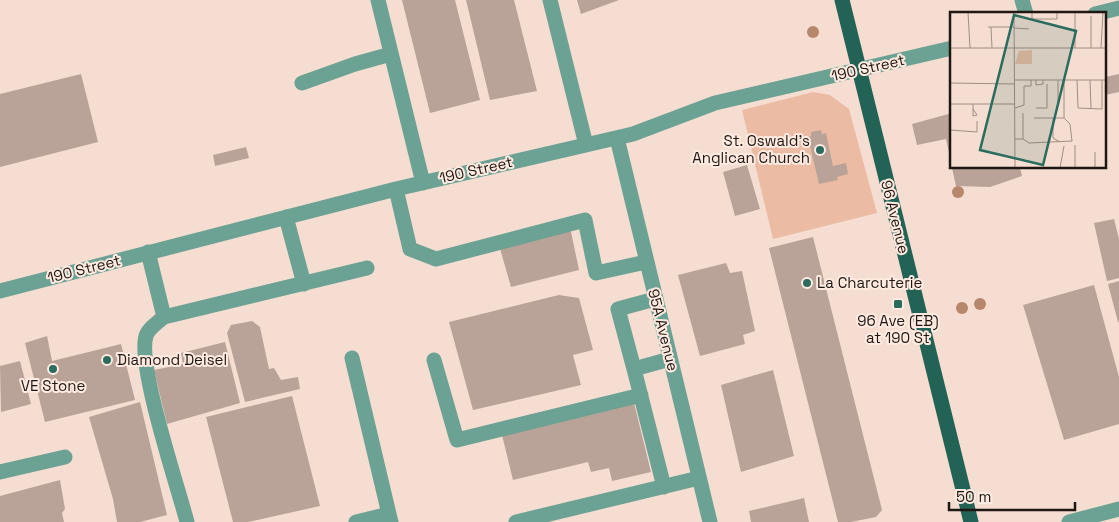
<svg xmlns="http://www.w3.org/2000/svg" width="1119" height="522" font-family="'Space Grotesk',sans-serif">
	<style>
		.green { fill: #ebbca3 }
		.building { fill: #b9a297 }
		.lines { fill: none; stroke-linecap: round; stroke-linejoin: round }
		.minor { stroke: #6ca294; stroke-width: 15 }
		.major { stroke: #236355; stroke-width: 15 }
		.tree { fill: #b7876c }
		.poi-dot { fill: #2a6c5d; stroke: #ffebe1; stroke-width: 2 }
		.labels { text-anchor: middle; stroke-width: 4; stroke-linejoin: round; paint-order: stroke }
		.street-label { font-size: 15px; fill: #1f1712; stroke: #ffebe1 }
		.poi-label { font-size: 15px; fill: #1f1712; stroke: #ffebe1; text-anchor: start }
		.inset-road { fill: none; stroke: #9f8e85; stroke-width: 1 }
		.view { fill: #2a6c5d; fill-opacity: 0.15; stroke: #2a6c5d; stroke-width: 2.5 }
		.inset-edge { fill: none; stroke: #1f1712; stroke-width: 2.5 }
	</style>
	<rect width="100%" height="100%" fill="#f5ddd1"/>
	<!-- green -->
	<path class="green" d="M813 92 830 95 849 109 877 213 773 239 742 110Z"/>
	<!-- building -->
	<path class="building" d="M402 0H455L480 100 430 113Z
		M466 0H514L537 91 490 100Z
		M577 0H619L581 14Z
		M81 74 98 142 0 167V94Z
		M1119 74V92L1105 95V77Z
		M952 113V162H951L946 139 917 145 912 124Z
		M821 130 822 134 826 133 833 166 846 163 848 174 837 177 838 180 819 184 808 137 811 136V132Z
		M246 147 249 158 215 166 213 155Z
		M747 165 760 209 735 216 723 172Z
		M952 168H1020L1022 176 990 187 956 186Z
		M1114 219 1119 239V278L1107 281 1094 223Z
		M570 227 579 270 511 287 499 245Z
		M813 237 882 510 876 517 851 522H838L769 248Z
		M726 263 730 273 742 271 755 331 743 335 745 344 700 356 678 275Z
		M1119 281V322H1118L1108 284Z
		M1094 285 1119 377V424L1064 440 1023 305Z
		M559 295 579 298 593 350 573 355 581 385 473 410 449 322Z
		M252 321 260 327 269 369 274 368 281 380 298 377 300 389 245 402 227 333 231 325Z
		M47 336 52 361 121 344 135 400 45 422 25 343Z
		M225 342 240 403 167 424 154 370 183 364 181 353Z
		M20 361 31 404 1 412 0 366Z
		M773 370 794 456 741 472 721 385Z
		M292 396 320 506 248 522H233L206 417Z
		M140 402 167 515 140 522H117L113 499 89 417Z
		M634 403 651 472 612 481 609 468 591 472 588 462 513 480 502 435Z
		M60 480 65 509 62 513 64 522H0V496Z
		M804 498 809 522H751L749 511Z"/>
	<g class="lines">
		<!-- minor -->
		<path class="minor" d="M378 0 423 183
			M550 0 586 145
			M1022 0 1026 14
			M1095 14 1119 8
			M302 83 355 64 391 54
			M617 138 710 522
			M396 189 410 249 436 259 585 220 596 273 646 262
			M286 217 304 284
			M148 252 164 317 367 268
			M0 291 396 189 633 134 715 103 952 48
			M655 299 618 309 634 369 670 359
			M164 317C158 322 148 329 146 336 137 365 178 487 187 522
			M352 358 389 514
			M434 360 457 440 641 395
			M634 369 664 487
			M0 472 65 457
			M356 522 389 514 391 522
			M516 522 699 478
			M1069 522 1119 509"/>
		<!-- major -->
		<path class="major" d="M842 0 971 522"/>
	</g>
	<!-- trees -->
	<g class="tree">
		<circle cx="813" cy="32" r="6"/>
		<circle cx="958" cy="192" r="6"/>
		<circle cx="980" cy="304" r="6"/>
		<circle cx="962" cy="308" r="6"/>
	</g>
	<!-- markers -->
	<g class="poi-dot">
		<circle cx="820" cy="150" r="5"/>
		<circle cx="807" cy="283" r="5"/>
		<rect x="893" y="299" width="10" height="10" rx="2.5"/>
		<circle cx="107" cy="360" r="5"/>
		<circle cx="53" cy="369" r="5"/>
	</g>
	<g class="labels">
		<!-- street labels -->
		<g class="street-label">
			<text transform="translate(868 68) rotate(-13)" y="5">190 Street</text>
			<text transform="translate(476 170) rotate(-13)" y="5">190 Street</text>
			<text transform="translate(895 217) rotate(76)" y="5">96 Avenue</text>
			<text transform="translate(84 269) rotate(-14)" y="5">190 Street</text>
			<text transform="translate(663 330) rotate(76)" y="5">95A Avenue</text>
		</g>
		<!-- poi labels -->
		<g class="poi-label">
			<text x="810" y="146" text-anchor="end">St. Oswald's<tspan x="810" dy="17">Anglican Church</tspan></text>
			<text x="817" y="288">La Charcuterie</text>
			<text x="898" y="326" text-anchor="middle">96 Ave (EB)<tspan x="898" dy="17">at 190 St</tspan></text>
			<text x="117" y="365">Diamond Deisel</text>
			<text x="53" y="391" text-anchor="middle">VE Stone</text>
		</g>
	</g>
	<!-- overview -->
	<g transform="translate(950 12)">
		<rect width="156" height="156" fill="#f5ddd1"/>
		<path d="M82 38V52H65L69 39Z" fill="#ebbca3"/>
		<path class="inset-road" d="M18 0 20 36M64 0 65 156M82 0V7H107V0M125 0V36M38 15H64M41 15 42 36M64 16 79 17M0 36H157M141 36V4M151 36 153 0M65 68H157M86 68V73L93 72V68M127 68 128 96 152 97V68M140 68 141 96M0 71 65 72M0 92H65M23 92V104L27 103 23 97M108 92V68M0 93V156M65 96 74 93V74H81V68M86 96H97V72M84 106H103M0 118 27 120V109M65 127H73V101M73 127 79 131 122 129 120 112 114 106V68M110 130 103 126V106H114M125 133V156M145 140V156M110 156 114 134"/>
		<path class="view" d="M64 3 126 19 93 153 30 138Z"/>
		<rect width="156" height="156" class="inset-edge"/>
	</g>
	<!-- scale -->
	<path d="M949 502v8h126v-8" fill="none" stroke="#1f1712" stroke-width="2.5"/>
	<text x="956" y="502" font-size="15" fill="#1f1712" stroke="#ffebe1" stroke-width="4" paint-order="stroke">50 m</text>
</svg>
